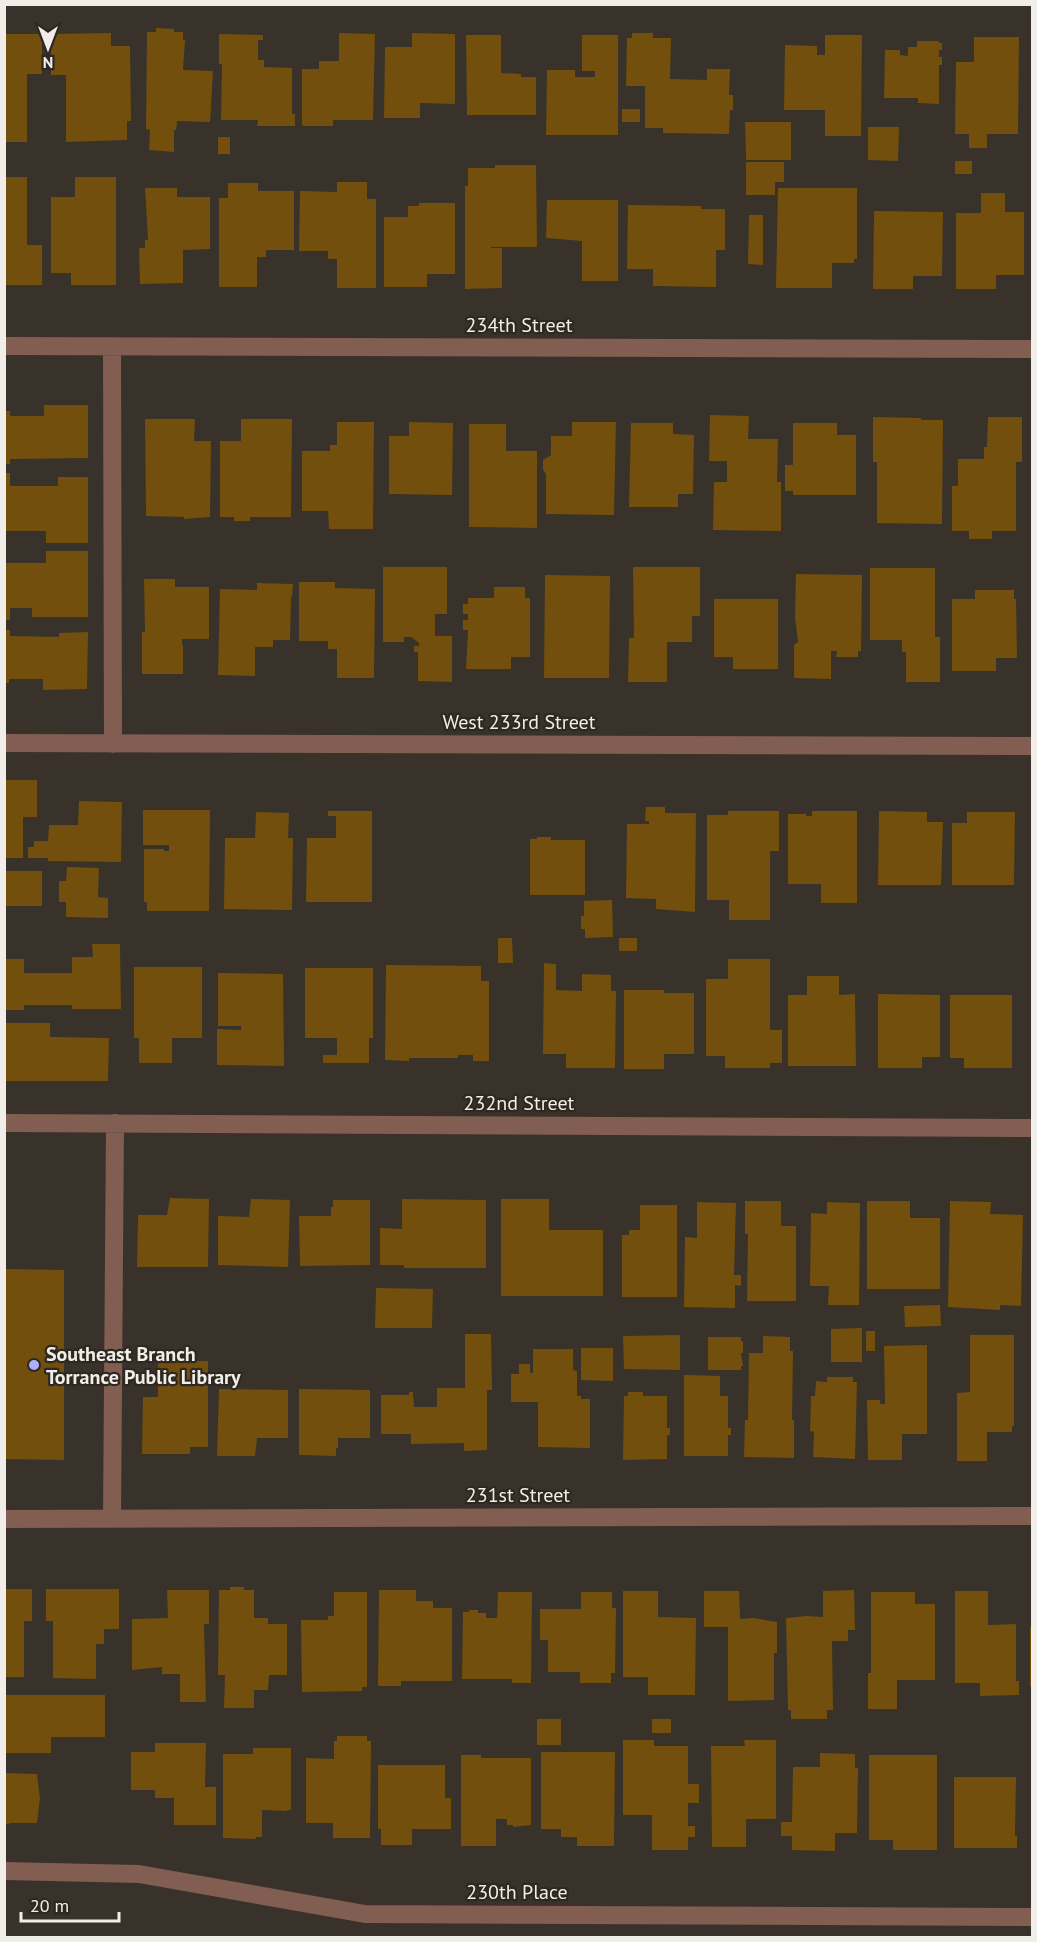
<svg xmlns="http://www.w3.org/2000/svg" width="1037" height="1942" font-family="'PT Sans',sans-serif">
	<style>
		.building { fill: #724f0c }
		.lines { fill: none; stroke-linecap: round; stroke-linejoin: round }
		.minor { stroke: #815d52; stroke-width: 18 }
		.poi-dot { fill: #aeaefa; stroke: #2e2821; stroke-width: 2 }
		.labels { text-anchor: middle; stroke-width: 4.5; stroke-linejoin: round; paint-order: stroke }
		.street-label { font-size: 20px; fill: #f1eee9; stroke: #2e2821 }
		.poi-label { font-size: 20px; font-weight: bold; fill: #f1eee9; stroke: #2e2821; text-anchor: start }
	</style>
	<rect width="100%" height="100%" fill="#38322a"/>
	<!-- building -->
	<path class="building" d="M156 28 174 29V32H183V40H185L183 70 213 71 210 122 177 121 176 130H174V152L149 150 150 130 146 129 147 32H156Z
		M111 33V46H130L131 121H127V140L66 142V75H51V34Z
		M339 33 375 34 373 120H333V126H304L302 125V69H319V61H339Z
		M412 33 455 34V104L420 103V118H384L385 47H412Z
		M632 33H653V38H671L670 79 707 80V69H730L729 95H733V110H730L729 134 663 133V128H645V86H626L627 38H632Z
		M4 34H42V74H27V142H4Z
		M219 34 263 35V40H258V60H264V67L292 68V114H295V126H257L258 120H221L222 64H219Z
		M466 35H501V73L521 74V77H536V115H467Z
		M582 35H618V135H546L547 70H575V77H595V71H582Z
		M825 35H862L861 136H825V110H784L785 45 817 46V55H825Z
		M974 37H1019L1018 134H987V148H969V134H955L956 62H974Z
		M917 41H939V43H942V50H939V57H942V65H939V104L918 103V98H884L885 50H900V55L908 56V47H917Z
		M622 109H640V122H622Z
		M745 122H791V160H746Z
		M868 127H899L898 161 868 160Z
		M218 137H230V154H218Z
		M955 161H972V174H955Z
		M746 162H784V182H775V195H746Z
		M495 165H536L537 247H491V248H502V288L465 289V186H468V168H495Z
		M4 177H27V245H42V285H4Z
		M75 177H116V285H71V273H51V197H75Z
		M337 182H367V199H376V288H337V259H328V251H299L300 191 337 192Z
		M228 183H258V191H294V250H266V257H257V287H219V198H228Z
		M145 188H177V197H210V249L183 250V283L140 284 139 248H145V240H148Z
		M778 188H857V259H854V263H832V288H776Z
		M981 193H1005V212H1024V275H996V289H956V213H981Z
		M547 200H618V281H582V241L546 238Z
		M419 203H455V274H427V287H384V217H408V206H419Z
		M628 205 701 206V209H725V250H716V287L653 286V269H627Z
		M874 211 943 212 942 276H913V289H873Z
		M749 215H763V265L748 264Z
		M44 405H88V458L10 459V464H4V411H10V416H44Z
		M710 415 749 416 748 439H778L777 482H781V531L713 530 714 482H727V461H709Z
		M873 417 921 418V420H943L942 524 877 523V462H873Z
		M988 417H1022V462H1016V531H992V539H969V531H952V486H958V459H984V447H987Z
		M145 419H195L194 441H211L210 517 184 519V517L146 516Z
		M241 419H292L291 517H250V521H234V517H220V441H241Z
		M337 422H374L373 529H329L328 511H302V451H330V445H337Z
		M409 422 453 423 452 495 389 494V436H409Z
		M572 422H616L614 515 546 514V474L543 470V460L551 455V436H572Z
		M631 423H673V434L694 435 693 494H678V507H629Z
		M793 423H837V435H856V495H793V491H785V465H793Z
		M469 424H506V451H537V528L469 527Z
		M4 473H10V486H58V477H88V543H46V531H4Z
		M46 551H88V617H32V608H10V620H4V563H46Z
		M383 567H447V614H435V636H452V682L418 681V652H414V646H419V643L411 637H404V642H383Z
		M633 567H700V616H692V642H667V682H628L629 638H634Z
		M870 568H935V637H940V682H906V652H902V640H870Z
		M796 574 862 575 861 651H858V657H836L837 651H831V679L794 678V645L798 642 795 617Z
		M545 575 610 576 609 678H544Z
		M144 579H175V587H209V639H182V645H183V674H142V632H145Z
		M299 582H335V588L375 589 374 678H337V649H328V641H299Z
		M257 583 293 584 292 597H291L290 640H273V647H255V676L218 675 220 589 257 590Z
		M494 587H525V598H530V657H511V669H466L468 630H463V620H468V614H463V604H468V598H494Z
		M975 590H1014V599H1016L1017 658H996V671H952V599H975Z
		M714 599H778V669H733V657H714Z
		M4 630H10V636L59 637V633L88 632 87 689 43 690V679H9V683H4Z
		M4 780H37V817H23V858H4Z
		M79 801 122 802 121 862 48 861V858H28V847H34V841H48L49 825H78Z
		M646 807H665V813H696L695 912 656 909V899L626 898 627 824H649V821H645Z
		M143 810H210L209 911H147V902H144V849H164V851H169V845H143Z
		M328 811H372V902H306L307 838H336V816H328Z
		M728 811H779V851H770V920H729V900H707V815H728Z
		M812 811H857V903H821V884H788V814H806V816H812Z
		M879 811 927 812V822H943L941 885H878Z
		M256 812 289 813 288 838H293L292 910 224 909 225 838H255Z
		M967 812H1015L1014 885H952V823H967Z
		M537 837H551V840H585V895H530V839H537Z
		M67 867 99 868 98 897 108 898V918L66 917V902H59V881H66Z
		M4 871H42V906H4Z
		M612 900 613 937 585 938V929H581V916H584V901Z
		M498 938H512L513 963H498Z
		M619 938H637V951H619Z
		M92 944H120L121 1009H72V1005H24V1010H4V959H24V973H72V957H93Z
		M728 959H770V1030H782V1063H770V1068H725V1056H706V979H728Z
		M544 963 556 964V990L582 991V974L611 975V991H616L615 1068H566V1054H543Z
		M386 965 481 966V981H489V1061H473V1055H458V1058H409V1061L385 1060Z
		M134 967H202V1038H172V1063H139V1038H134Z
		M305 968H373V1038H369V1063H323V1055H337V1038H305Z
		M218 973 283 974 284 1066 217 1065V1029L241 1030V1026H218Z
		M807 976H839V995L855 994 856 1066H788V995H807Z
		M624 990H664V993H694V1054H664V1069H624Z
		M878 994 940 995V1057H922V1068H878Z
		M950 995H1012V1068H964V1058H950Z
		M4 1023H50V1037L109 1038 108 1081H4Z
		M170 1198 209 1199 208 1267H137L138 1215H167Z
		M251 1199 290 1200 288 1267 218 1265V1216L249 1217Z
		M402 1199 486 1200V1268H404V1265H380V1228L402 1229Z
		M501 1199H549V1230H603V1296H501Z
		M333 1200H370V1265L300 1266 299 1216H331V1207H333Z
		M745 1201H781V1226H796V1301H747L748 1234H745Z
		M867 1201H910V1218H940V1289H867Z
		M950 1201 991 1202 990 1214 1023 1215 1021 1306 1000 1305V1310L948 1307Z
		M697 1202 736 1203 734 1275H741V1286L735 1285V1308L684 1307 685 1237 697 1238Z
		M827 1202 860 1203 859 1305H828L829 1286H810L811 1213 827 1214Z
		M640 1205H677V1297H622V1235H629V1230H640Z
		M4 1269 64 1270V1460L4 1459Z
		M376 1288 433 1289 432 1328H375Z
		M940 1305 941 1326 905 1327 904 1306Z
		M862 1328V1362H831V1329Z
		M866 1331H875V1351H866Z
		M465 1334H491L492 1390H487V1450L464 1451V1443L411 1444V1434H381V1395H409V1392H413L414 1407H437V1388H465Z
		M680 1335V1370L624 1369 623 1336Z
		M970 1335H1014V1426H1012V1432H987V1461H957V1393L970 1392Z
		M763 1336 790 1337V1351H793L792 1420H794V1458L744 1457 745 1420H748L749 1353H763Z
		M708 1337H741V1341H743V1353H741L743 1366H741V1370H708Z
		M927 1345V1434H902V1460H868L867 1400H880V1404H885L884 1346Z
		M581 1348H613V1381L581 1380Z
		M533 1349H573V1370L577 1371V1396H581V1399H590V1448L538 1447V1402H511V1374H519V1364H530V1373H533Z
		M158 1361H208V1447H190V1454H142L143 1397H158Z
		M684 1375 720 1376V1396H728V1428H731V1435H728V1456H684Z
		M827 1377H853V1382H857L855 1459 813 1457 814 1432 810 1431 811 1396H815L816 1381 827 1382Z
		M219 1389 288 1390V1438H257L255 1456H217Z
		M299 1389 370 1390V1438H338V1448H336V1456L299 1455Z
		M628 1392H643V1396H667V1428H670V1435H667V1459L623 1460 624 1396H628Z
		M230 1587H244V1590H254V1618H268V1624H287V1675H269L268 1690H254V1708H224L225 1675H218L219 1590H230Z
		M4 1589H32V1621H24V1677H4Z
		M46 1589H119V1629H104V1644H96V1679L53 1678V1621H46Z
		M167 1590H209V1624H204L206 1702H180V1674H162V1667L132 1670V1619L168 1618Z
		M379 1590H416V1601H433V1608H452V1681H401V1686H378Z
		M854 1590 855 1630H848V1641H832L833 1710H827V1719H791V1710H788L786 1618 806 1616 823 1617V1591Z
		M623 1591H658V1617L696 1618 695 1695H648V1677H623Z
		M704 1591H739L740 1619 753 1618 777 1622V1653H774V1700L728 1701V1627H704Z
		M955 1591H988V1625L1016 1624V1681H1019V1695L980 1696V1683H955Z
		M334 1592H367V1687H362V1691L302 1692 301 1620H328V1616H334Z
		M498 1592H532L531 1683H512V1679H462L463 1612H469V1610H478V1613H486V1618H497Z
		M581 1592H612V1608H616L615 1673H611V1683H580V1672H548V1640H540V1609H581Z
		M871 1592H915V1604H935V1680H897V1709H868V1673H871Z
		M1030 1627H1032V1686H1030Z
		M4 1695H105V1737H51V1753H4Z
		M537 1719H561V1745H537Z
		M652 1719H671V1733H652Z
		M337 1736H367V1741H371L370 1838H333V1823H306V1758L334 1759V1741H337Z
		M623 1740H654V1746H688V1784H699V1803H688V1826H695V1837H688V1850H652V1815H623Z
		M744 1740H776V1819H746V1847H712L711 1746H745Z
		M155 1743H206L205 1787H216V1825H174V1798H155V1790H131V1752H155Z
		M253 1748H291V1810H287V1811L262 1810V1837H256V1839L223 1838V1754H253Z
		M541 1752H615L614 1846H577V1837H561V1829H541Z
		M820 1753 855 1754V1768H858L857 1833H835V1851L792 1850V1836H781V1822H792L793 1767H820Z
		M461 1755H481V1758H531V1825L513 1827V1825H507V1819H496V1846H461Z
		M869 1755H937V1850H893V1840H869Z
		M378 1765H445V1798H451V1829H412V1845H381V1829H378Z
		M4 1773 37 1774 40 1798 37 1823H12L4 1825Z
		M954 1777H1016L1015 1836H1017V1848H954Z"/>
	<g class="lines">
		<!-- minor -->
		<path class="minor" d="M4 346 1032 349
			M112 347 113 744
			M4 743 1032 746
			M4 1123 1032 1128
			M4 1519 1032 1516
			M112 1519 115 1123
			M4 1871 139 1874 365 1914 1032 1917"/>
	</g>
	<!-- markers -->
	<circle class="poi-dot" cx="34" cy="1365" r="6"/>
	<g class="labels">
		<!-- street labels -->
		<g class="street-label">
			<text x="519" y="332">234th Street</text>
			<text x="519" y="729">West 233rd Street</text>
			<text x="519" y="1110">232nd Street</text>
			<text x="518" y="1502">231st Street</text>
			<text x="517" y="1899">230th Place</text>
		</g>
		<!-- poi labels -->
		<g class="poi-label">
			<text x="46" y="1361">Southeast Branch<tspan x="46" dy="23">Torrance Public Library</tspan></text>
		</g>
	</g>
	<!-- border -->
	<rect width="1037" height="1942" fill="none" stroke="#f1eee9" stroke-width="12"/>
	<!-- north arrow -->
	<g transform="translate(48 48) rotate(180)" stroke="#2e2821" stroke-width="4.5" paint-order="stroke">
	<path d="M0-4.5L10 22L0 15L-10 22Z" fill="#f1eee9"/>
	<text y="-9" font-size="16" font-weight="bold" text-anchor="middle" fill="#f1eee9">N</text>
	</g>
	<!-- scale -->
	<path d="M21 1912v9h98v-9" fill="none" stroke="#f1eee9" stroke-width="3"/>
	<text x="30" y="1912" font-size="18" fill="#f1eee9" stroke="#2e2821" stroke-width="4.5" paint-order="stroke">20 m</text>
</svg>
